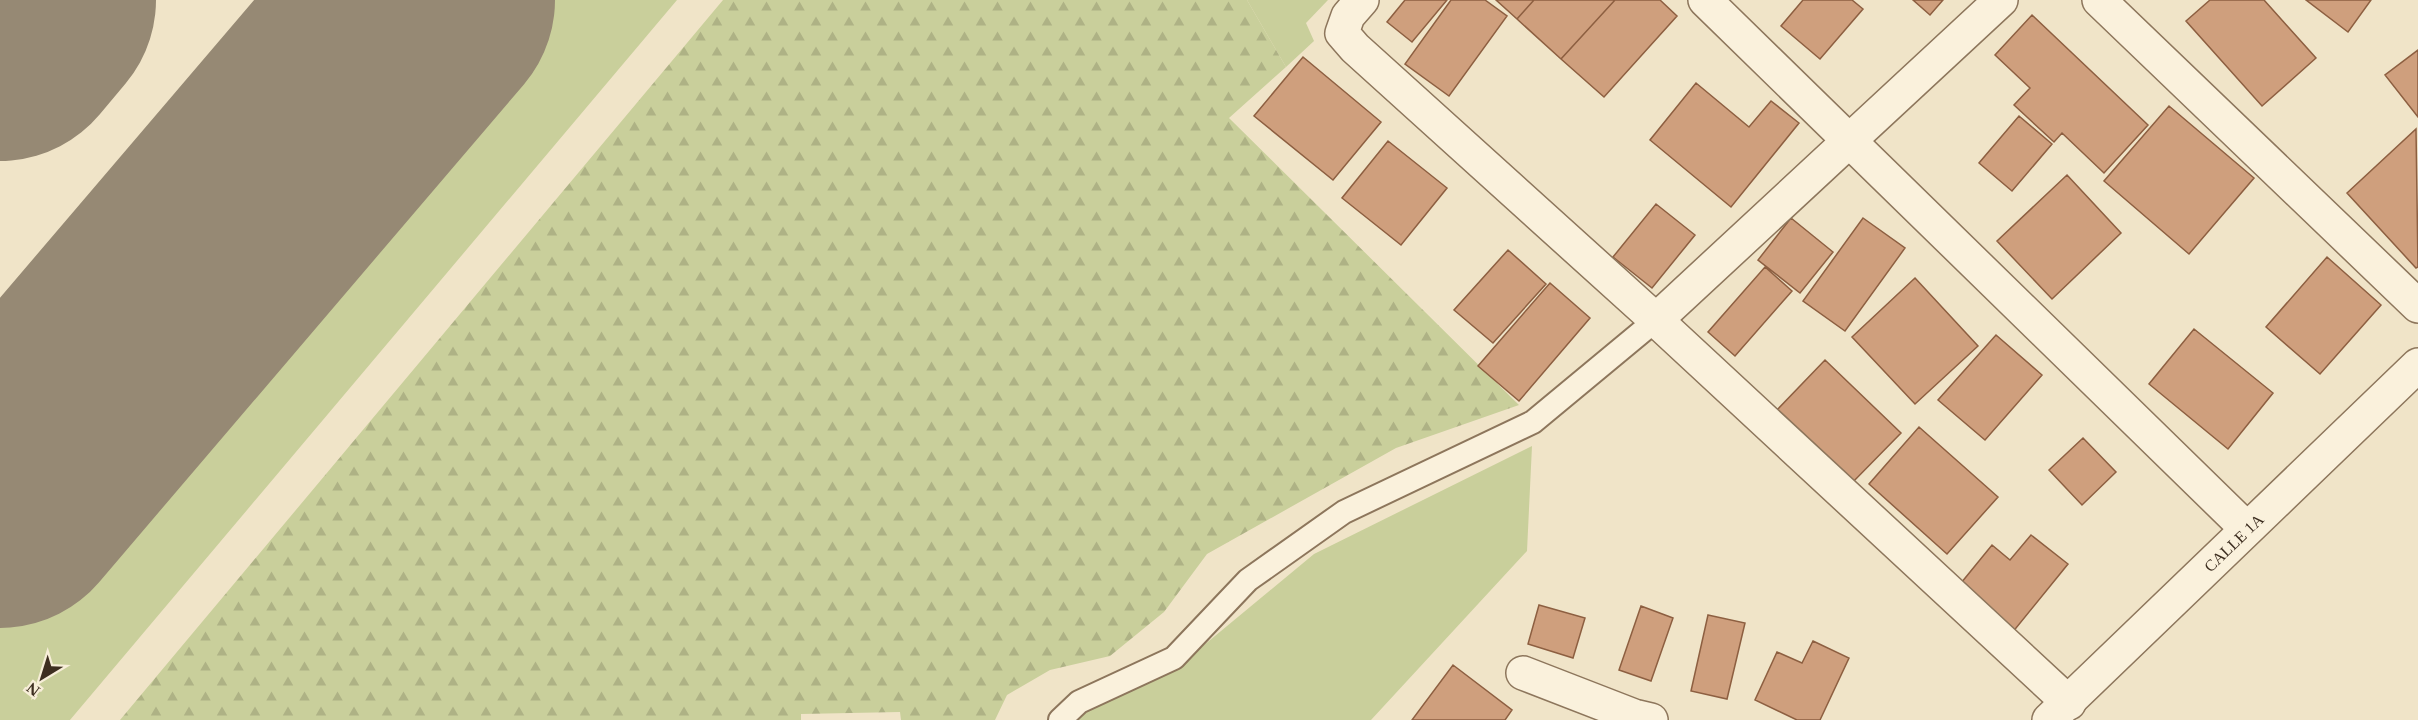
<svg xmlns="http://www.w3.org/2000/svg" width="2418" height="720" font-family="'Times New Roman',serif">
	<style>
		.green { fill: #c9cf9b }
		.forest { fill: url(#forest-firs) }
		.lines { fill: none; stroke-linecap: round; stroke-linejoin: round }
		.runway { stroke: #968974; stroke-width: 260 }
		.building { fill: #cf9f7d; stroke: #8d5f41; stroke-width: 1.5 }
		.service-casing { stroke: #8d765c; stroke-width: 26 }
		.minor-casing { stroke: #8d765c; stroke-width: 36 }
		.service { stroke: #faf1dc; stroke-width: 22 }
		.minor { stroke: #faf1dc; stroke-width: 33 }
		.labels { text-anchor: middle; stroke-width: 6; stroke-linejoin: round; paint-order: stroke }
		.street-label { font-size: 16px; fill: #3d2e20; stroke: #f7eed8 }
	</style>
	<defs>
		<pattern id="forest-firs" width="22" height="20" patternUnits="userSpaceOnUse" patternTransform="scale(1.5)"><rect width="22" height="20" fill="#c9cf9b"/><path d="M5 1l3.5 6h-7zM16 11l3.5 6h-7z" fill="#aeb285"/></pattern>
	</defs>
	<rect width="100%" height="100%" fill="#f0e4c8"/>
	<!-- green -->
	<path class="green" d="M453 0H677L70 720H0V529Z
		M1247 0H1328L1306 23 1314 41 1286 67Z
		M1532 446 1527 551 1371 720H1052L1186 660 1314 554Z"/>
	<!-- forest -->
	<path class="forest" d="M723 0H1247L1286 67 1229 118 1519 405 1396 448 1207 554 1164 612 1110 656 1050 670 1007 695 995 720H901L900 712 801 714V720H120Z"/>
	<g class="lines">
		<!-- runway -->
		<path class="runway" d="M0 31 26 0
			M0 498 425 0"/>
	</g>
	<!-- building -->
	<path class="building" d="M1405 0H1447L1412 42 1387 22Z
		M1451 0H1485L1507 16 1449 96 1405 64Z
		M1496 0H1534L1517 19Z
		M1534 0H1615L1561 59 1517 19Z
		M1615 0H1660L1677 16 1604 97 1561 59Z
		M1803 0H1852L1863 9 1820 59 1781 26Z
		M1913 0H1943L1930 15Z
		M2210 0H2264L2316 58 2262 106 2186 21Z
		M2306 0H2371L2348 32Z
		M2032 15 2148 125 2104 173 2062 133 2054 142 2014 105 2030 88 1995 55Z
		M2418 50V117L2385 75Z
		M1303 57 1381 122 1333 180 1254 116Z
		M1696 83 1749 127 1771 101 1799 123 1731 207 1650 140Z
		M2169 106 2254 178 2189 254 2104 181Z
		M2019 116 2052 144 2012 191 1979 163Z
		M2416 129 2418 267 2416 268 2347 193Z
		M1388 141 1447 188 1401 245 1342 198Z
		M2067 175 2121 233 2052 299 1997 241Z
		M1656 204 1695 235 1652 288 1613 257Z
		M1791 218 1833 252 1800 293 1758 260Z
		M1863 218 1905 248 1845 331 1803 301Z
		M1508 250 1546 284 1493 343 1454 310Z
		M2327 257 2381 305 2320 374 2266 327Z
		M1765 267 1792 291 1735 356 1708 332Z
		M1915 278 1978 346 1915 404 1852 337Z
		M1550 283 1590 318 1519 401 1478 366Z
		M2194 329 2273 393 2228 449 2149 384Z
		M1996 335 2042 375 1985 440 1938 400Z
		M1825 360 1901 433 1849 486 1773 414Z
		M1919 427 1998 497 1947 554 1869 484Z
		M2083 438 2116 472 2082 505 2049 470Z
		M2031 535 2068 564 2012 633 1957 588 1992 545 2010 560Z
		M1539 605 1585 618 1573 658 1528 644Z
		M1641 606 1673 618 1651 681 1619 670Z
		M1708 615 1745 623 1727 699 1691 691Z
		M1813 641 1849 658 1820 720H1797L1755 700 1777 652 1802 663Z
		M1453 665 1512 710 1505 720H1412Z"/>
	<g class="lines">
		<defs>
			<path id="service" d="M1060 720 1079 702 1174 658 1248 580 1344 512 1533 422 1656 320"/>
			<g id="minor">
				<path d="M1362 0 1348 16 1342 33 1355 48 1656 320 2069 703"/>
				<path d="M1705 0 2247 529"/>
				<path d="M2099 0 2418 306"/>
				<path d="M1656 320 2001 0"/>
				<path d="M1523 673 1634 716 1651 720"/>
				<path id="s1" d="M2049 720 2418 365"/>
			</g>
		</defs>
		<!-- service casing -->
		<use href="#service" class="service-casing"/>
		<!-- minor casing -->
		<use href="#minor" class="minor-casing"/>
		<!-- service -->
		<use href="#service" class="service"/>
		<!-- minor -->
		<use href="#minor" class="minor"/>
	</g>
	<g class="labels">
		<!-- street labels -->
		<g class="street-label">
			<text dy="6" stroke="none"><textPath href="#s1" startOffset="256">CALLE 1A</textPath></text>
		</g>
	</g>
	<!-- north arrow -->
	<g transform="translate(42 678) rotate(218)" stroke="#f7eed8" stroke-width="4.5" paint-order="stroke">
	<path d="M0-4.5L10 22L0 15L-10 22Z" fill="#3d2e20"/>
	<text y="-9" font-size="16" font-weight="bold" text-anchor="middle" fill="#3d2e20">N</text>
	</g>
</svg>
